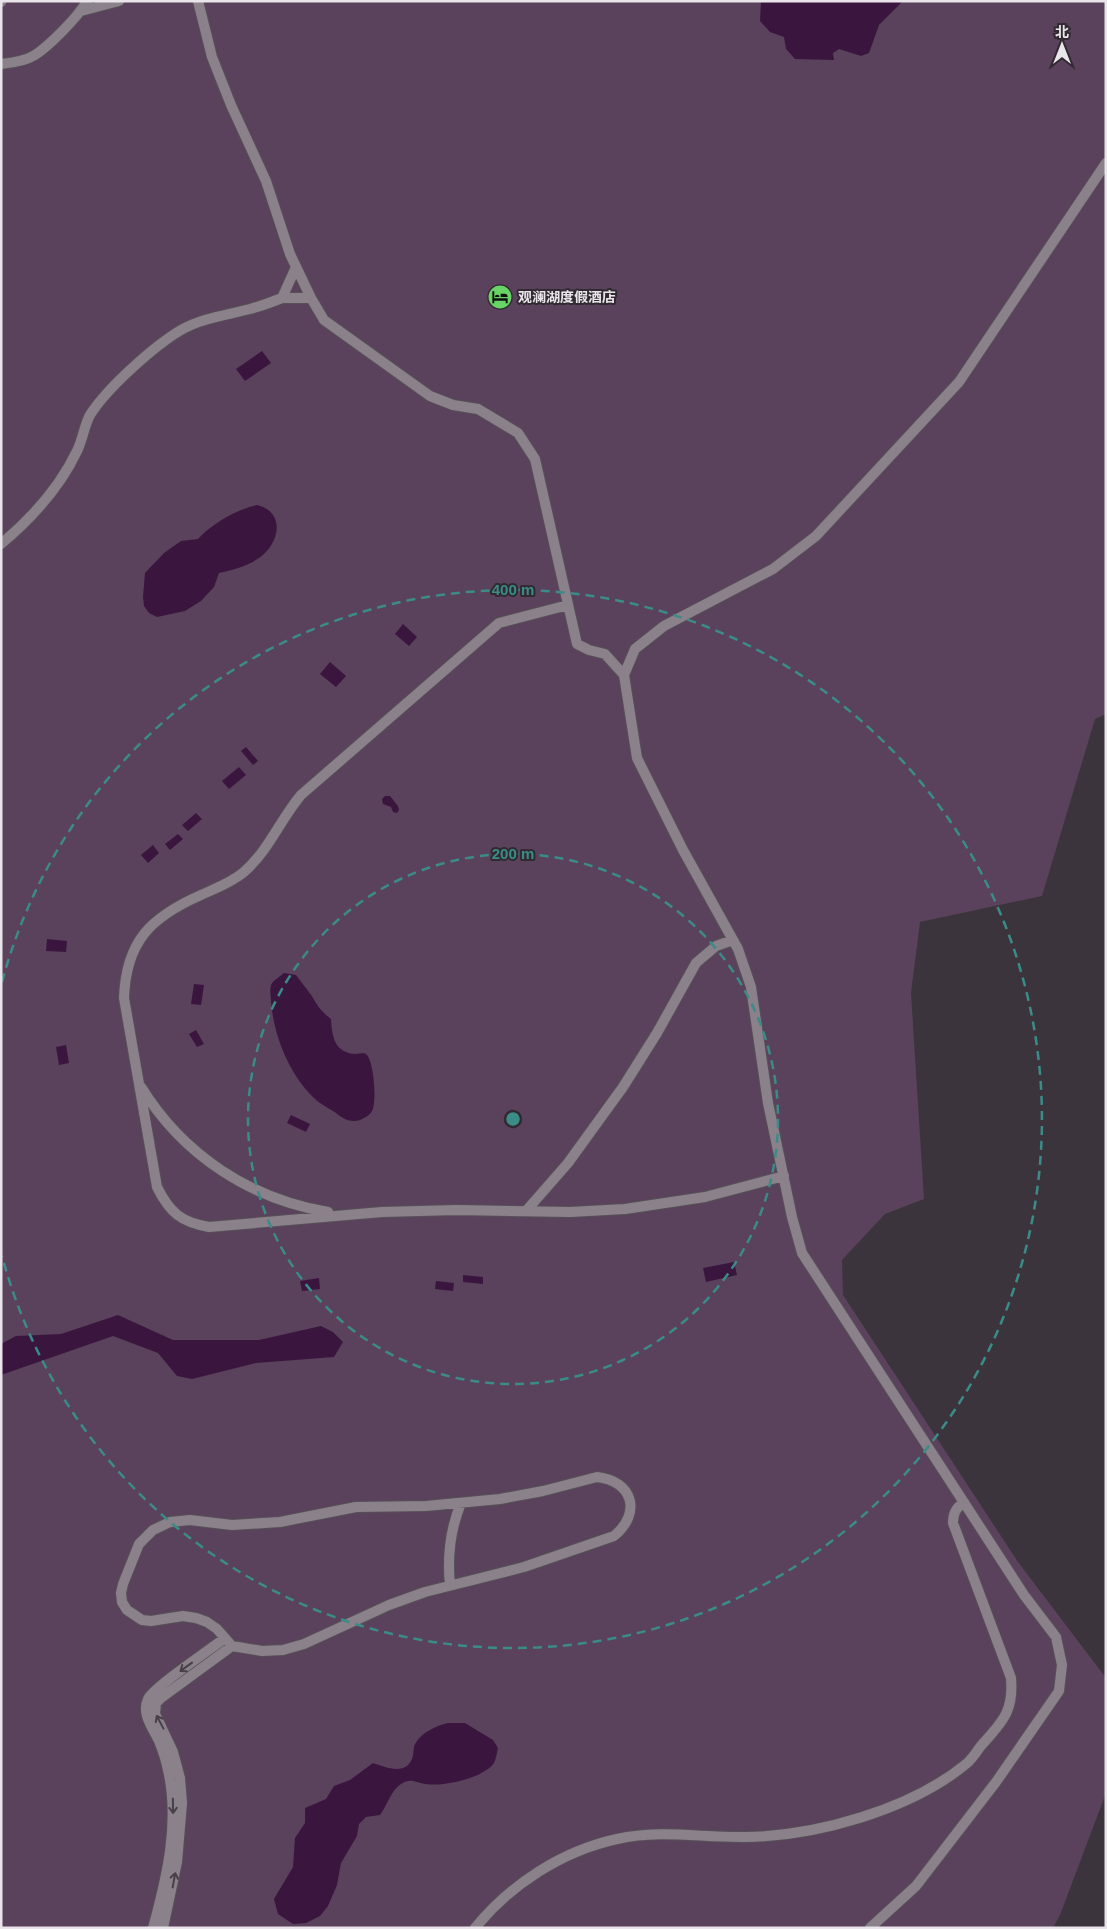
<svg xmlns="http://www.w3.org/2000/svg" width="1107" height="1929" font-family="Arial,'Noto Sans SC',sans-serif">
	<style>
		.green { fill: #5a415c }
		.water { fill: #3a163f }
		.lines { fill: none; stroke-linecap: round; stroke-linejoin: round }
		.minor-casing { stroke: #575057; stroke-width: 12 }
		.minor { stroke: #8a818b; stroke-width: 10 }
		.oneway { stroke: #474048 }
		.ring { fill: none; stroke: #3b8c87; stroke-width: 2.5; stroke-dasharray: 9 6 }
		.labels { text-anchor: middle; stroke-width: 4; stroke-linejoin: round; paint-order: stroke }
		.poi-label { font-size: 14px; font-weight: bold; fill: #eae5ea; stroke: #312a32; text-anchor: start }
		.centre { fill: #3b8c87; stroke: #312a32; stroke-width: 2.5 }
		.ring-label { font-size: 15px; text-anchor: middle; font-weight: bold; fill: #3b8c87; stroke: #312a32; stroke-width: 4; stroke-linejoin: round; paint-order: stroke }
	</style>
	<rect width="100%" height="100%" fill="#3c343d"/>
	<!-- green -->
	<path class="green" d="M1 1H1106V714L1095 719 1042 896 920 922 911 993 924 1199 885 1214 842 1260 843 1295 1018 1562 1106 1678V1793L1060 1915 1053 1928H1Z"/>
	<!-- water -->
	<path class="water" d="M761 1H903L879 25 869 53 861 56 839 49 833 53 834 60 795 59 786 49 784 37 770 32 760 21Z
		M262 351 271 363 245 381 236 369Z
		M257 505C286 512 280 544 259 558 247 566 233 570 219 573L214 587 201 601 185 611 157 617 149 613 144 606 143 597 145 573 164 553 181 541 198 539C213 523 236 510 257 505Z
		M403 624 417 637 409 646 395 634Z
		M330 662 346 676 336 687 320 674Z
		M246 747 258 761 253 765 241 751Z
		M239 767 246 775 229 789 222 781Z
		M385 796H390L398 806 399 810 397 813 393 812 391 807 383 804 382 799Z
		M196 813 202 819 188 831 182 825Z
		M178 834 183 839 170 850 165 844Z
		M153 845 159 853 148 863 141 855Z
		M47 939 67 941 66 952 46 951Z
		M284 973 296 975C300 981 311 994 313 998 318 1007 322 1012 331 1019 332 1036 334 1053 356 1054 360 1054 364 1052 367 1055 374 1063 377 1102 372 1111 370 1115 365 1118 360 1120 351 1123 343 1119 336 1113 329 1108 320 1104 314 1098 289 1074 274 1036 271 1002 271 996 269 988 272 983 275 979 281 976 284 973Z
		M194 984 204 985 201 1005 191 1004Z
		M196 1030 204 1044 197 1047 189 1034Z
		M66 1045 69 1063 59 1065 56 1047Z
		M291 1115 310 1124 306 1132 287 1123Z
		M734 1262 737 1275 706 1282 703 1268Z
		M463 1275 483 1277V1284L463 1282Z
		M319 1278 320 1289 302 1291 300 1281Z
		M436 1281 454 1283 453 1291 435 1289Z
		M118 1315 173 1340H259L321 1326 333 1332 343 1342 334 1357 256 1363 192 1379 177 1376 158 1353 113 1336 1 1375V1344L16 1336 61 1334Z
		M448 1723H465L493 1740 498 1748C497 1752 496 1759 494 1763 484 1778 443 1787 426 1784 416 1783 411 1777 401 1784 391 1790 387 1806 380 1815L366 1817 359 1824 357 1836 341 1863 337 1885 328 1906 320 1916 306 1923 293 1924 278 1914 274 1899 293 1867 295 1838 305 1823V1808L326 1799 334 1786 350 1780 373 1763C385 1767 405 1776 412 1759 414 1755 413 1748 415 1744 422 1732 436 1726 448 1723Z"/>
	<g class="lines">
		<defs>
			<path id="minor" d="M198 1 212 57 231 105 266 181 290 254 311 298 324 320 430 396 453 405 478 409 518 433 535 459 577 644 589 650 605 654 624 675
				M1 2V1
				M81 11 119 1
				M1 64C11 63 27 60 35 55 49 46 79 16 87 1
				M282 298H311
				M1 544C32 518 60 487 77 451 83 439 84 426 90 415 107 388 154 346 181 330 202 318 227 315 250 309 261 306 272 302 282 298L296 267
				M568 605 499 623 301 795C280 820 269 850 244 872 231 883 216 888 201 895 151 917 126 941 124 998L157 1187C170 1213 181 1222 209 1227L382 1212 457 1210 570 1212 625 1209 705 1197 784 1176
				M141 1087C183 1155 250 1199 328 1212
				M526 1211 568 1163 623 1087 657 1033 696 963 716 946 733 940
				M597 1477C633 1481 642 1513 614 1536L524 1567 425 1592 389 1605 304 1644 283 1650 262 1651 232 1646 217 1629 207 1622 196 1618 183 1616 151 1621 142 1620 127 1610 122 1602 121 1593 123 1584 139 1544 153 1530 170 1522 190 1520 232 1525 280 1522 356 1507 426 1506 500 1499 543 1491Z
				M450 1585C447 1556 450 1530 461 1503
				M153 1928C167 1877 180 1822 168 1770 166 1760 163 1751 159 1741 153 1728 141 1714 148 1699 154 1687 211 1649 225 1638
				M163 1928 177 1862 182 1803 180 1778 173 1752 155 1714 156 1703 161 1698 232 1646
				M475 1928C511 1884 562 1851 617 1839 662 1829 701 1838 746 1837 816 1836 910 1810 966 1764 971 1760 976 1753 980 1747 1002 1722 1014 1712 1011 1678L953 1523C953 1513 956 1508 964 1502
				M870 1928 916 1886 996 1782 1059 1691 1062 1665 1056 1637 1024 1595 802 1253 792 1217 768 1103 751 987 738 949 683 850 637 758 624 675 635 649 664 626 773 569 816 536 959 382 1106 163"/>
		</defs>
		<!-- minor casing -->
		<use href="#minor" class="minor-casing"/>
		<!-- minor -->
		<use href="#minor" class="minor"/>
	</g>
	<!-- one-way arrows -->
	<defs><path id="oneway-shaft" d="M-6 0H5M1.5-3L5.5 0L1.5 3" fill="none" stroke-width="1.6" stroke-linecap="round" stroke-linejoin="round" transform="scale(1.25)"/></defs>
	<g class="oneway">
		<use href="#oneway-shaft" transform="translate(186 1667) rotate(144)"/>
		<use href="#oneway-shaft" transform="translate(160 1722) rotate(-118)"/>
		<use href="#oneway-shaft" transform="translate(173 1806) rotate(89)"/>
		<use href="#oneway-shaft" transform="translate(174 1880) rotate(-80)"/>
	</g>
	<!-- distance rings -->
	<g class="ring">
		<circle cx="513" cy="1119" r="265"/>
		<path d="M2 982A529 529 0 1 1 2 1256"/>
	</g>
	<!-- icons -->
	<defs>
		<symbol id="hotel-disc" viewBox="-11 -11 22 22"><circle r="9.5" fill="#68d465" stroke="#312a32"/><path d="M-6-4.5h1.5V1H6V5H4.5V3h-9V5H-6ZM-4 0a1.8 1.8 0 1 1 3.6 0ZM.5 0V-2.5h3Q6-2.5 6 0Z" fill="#111"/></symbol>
	</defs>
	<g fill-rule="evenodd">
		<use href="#hotel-disc" x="486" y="283" width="28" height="28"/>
	</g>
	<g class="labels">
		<!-- poi labels -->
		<g class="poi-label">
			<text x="518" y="302">观澜湖度假酒店</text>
		</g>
	</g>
	<circle cx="513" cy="1119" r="8" class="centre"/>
	<g class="ring-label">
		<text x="513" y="595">400 m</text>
		<text x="513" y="859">200 m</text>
	</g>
	<!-- border -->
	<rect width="1107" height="1929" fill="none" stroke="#eae5ea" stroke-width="5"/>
	<!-- north arrow -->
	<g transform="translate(1062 45)" stroke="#312a32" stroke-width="4" paint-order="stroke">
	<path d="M0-4L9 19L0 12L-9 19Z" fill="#eae5ea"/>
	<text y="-8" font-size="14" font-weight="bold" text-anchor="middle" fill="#eae5ea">北</text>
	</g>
</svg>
